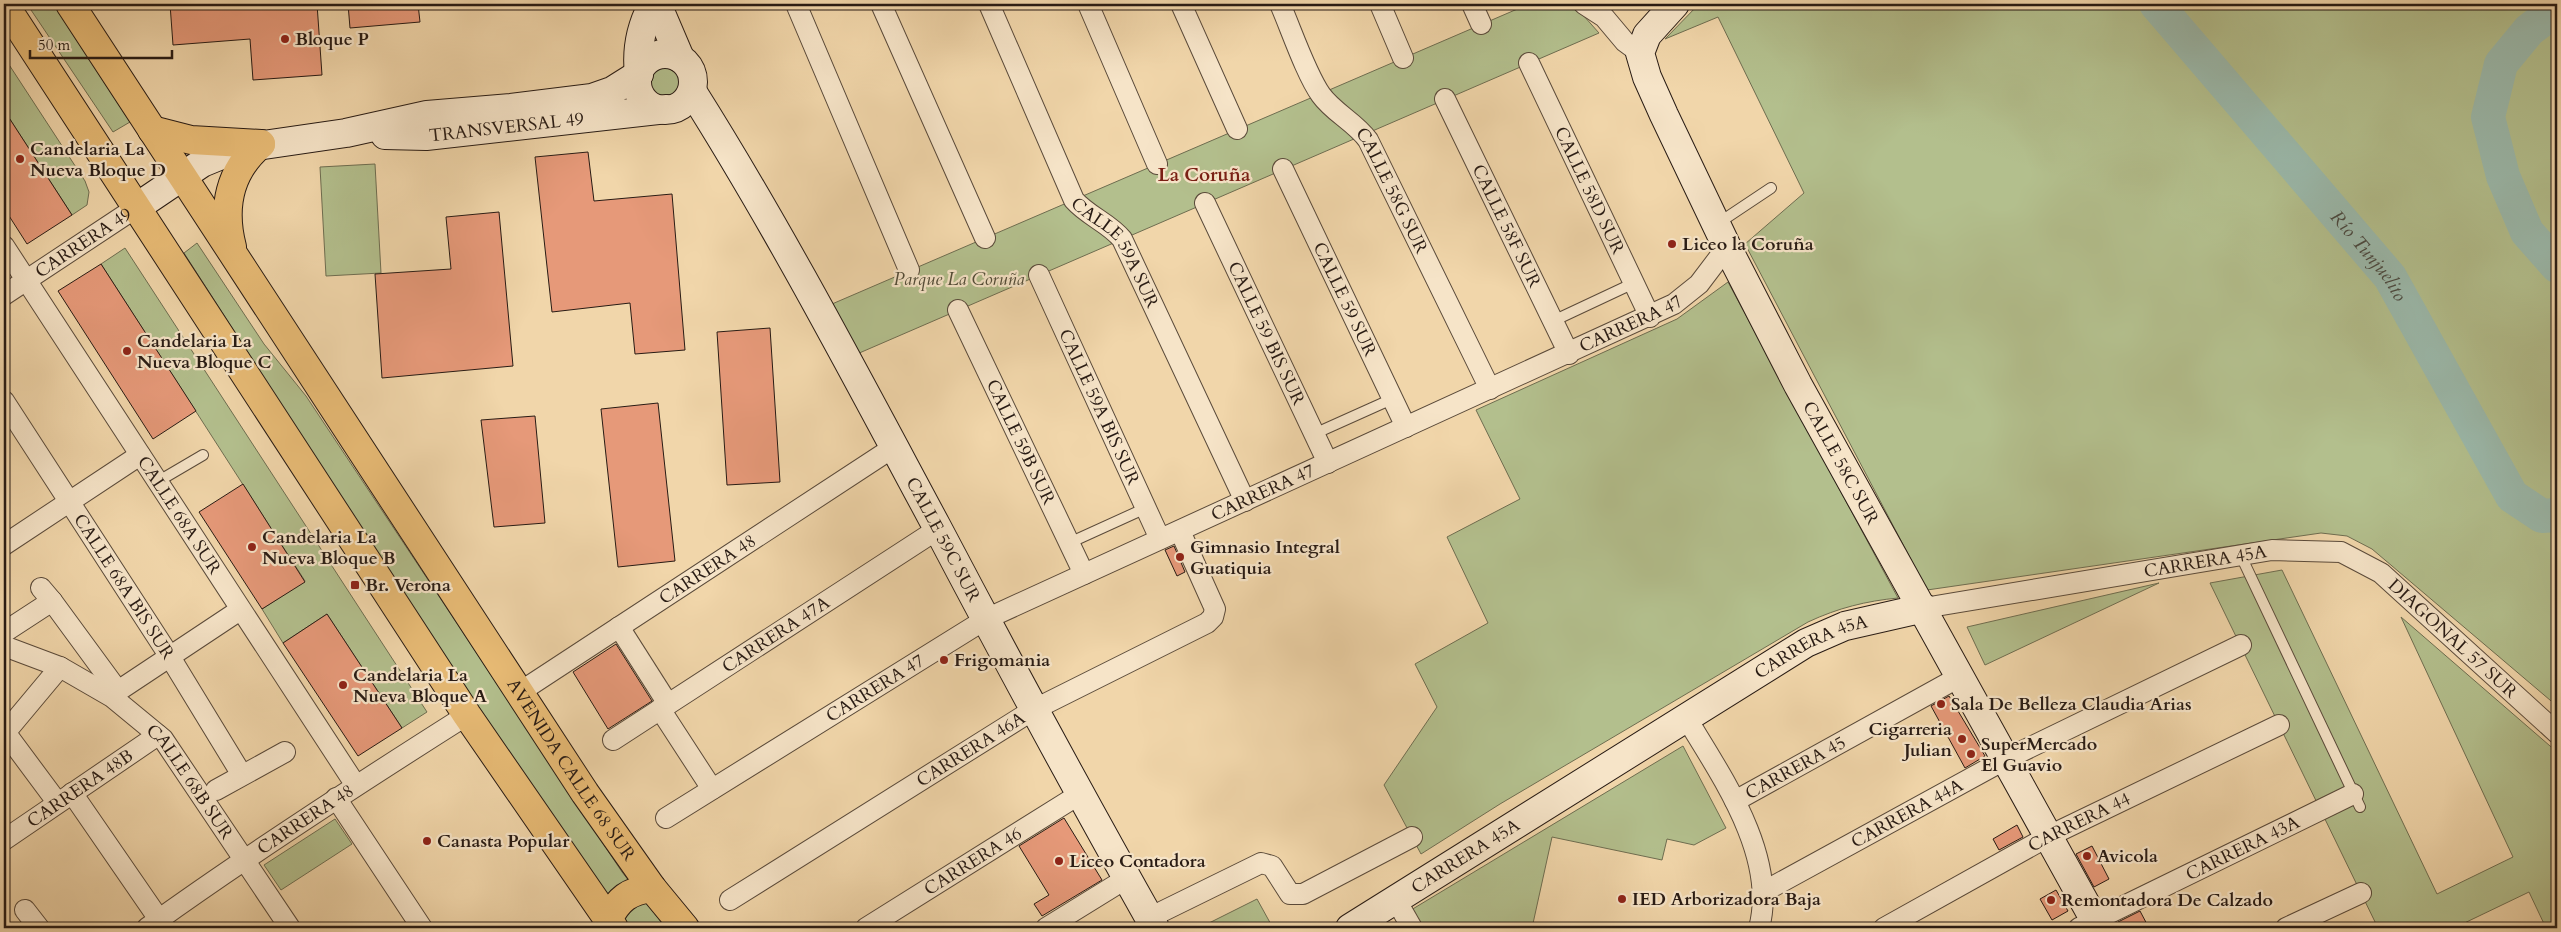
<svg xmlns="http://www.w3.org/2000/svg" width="2561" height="932" font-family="Cardo,serif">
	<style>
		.green { fill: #b3bf8d; stroke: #6e6d50 }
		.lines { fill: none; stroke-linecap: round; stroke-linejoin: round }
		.river { stroke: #9bb9ab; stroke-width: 34 }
		.building { fill: #e69979; stroke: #281b14 }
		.lane-casing { stroke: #5a4a3a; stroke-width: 12 }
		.street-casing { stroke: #5a4a3a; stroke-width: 22 }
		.secondary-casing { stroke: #281b14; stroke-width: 30 }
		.primary-casing { stroke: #281b14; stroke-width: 30 }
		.lane { stroke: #f6e4c8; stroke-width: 10 }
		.street { stroke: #f6e4c8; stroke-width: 20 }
		.secondary { stroke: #f6e4c8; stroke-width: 28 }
		.primary { stroke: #e8bb75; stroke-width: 28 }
		.poi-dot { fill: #8f2418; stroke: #f6e4c8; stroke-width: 2 }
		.labels { text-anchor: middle; stroke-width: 4.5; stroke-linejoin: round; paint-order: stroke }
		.poi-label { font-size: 18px; font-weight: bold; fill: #281b14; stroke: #f6e4c8; text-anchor: start }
		.street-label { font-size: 18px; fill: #281b14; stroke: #f6e4c8 }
		.park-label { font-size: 18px; font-style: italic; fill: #524c38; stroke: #f6e4c8 }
		.neighbourhood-label { font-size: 19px; font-weight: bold; fill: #7a1f14; stroke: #f6e4c8 }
		.water-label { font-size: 19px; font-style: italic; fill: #4a4a41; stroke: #f6e4c8 }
	</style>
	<rect width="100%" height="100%" fill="#f1d6aa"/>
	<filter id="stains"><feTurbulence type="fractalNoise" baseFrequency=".004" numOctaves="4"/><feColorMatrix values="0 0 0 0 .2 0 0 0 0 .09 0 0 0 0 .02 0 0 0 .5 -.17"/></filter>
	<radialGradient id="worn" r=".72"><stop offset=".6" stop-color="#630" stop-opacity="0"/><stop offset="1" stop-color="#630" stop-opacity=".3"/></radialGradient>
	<!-- green -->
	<path class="green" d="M27 4H53L130 122 113 132Z
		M1529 4H1566L1583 15 1599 33 857 354 832 304Z
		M1699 4H2557V706L2372 549 2347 536 2321 533 1927 590 1745 244 1804 193 1718 17 1665 39Z
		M666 54 687 65 693 78 686 101 675 108 648 104 638 85 650 59Z
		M4 57 85 181 89 192 87 205 72 215 4 110Z
		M375 164 381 273 326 276 320 167Z
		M197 243 264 344 306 396 622 872 666 928H631C471 711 330 480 184 253Z
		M125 248 427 712 402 728 327 614 283 643 262 609 305 581 101 264Z
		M1728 282 1898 598C1866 601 1838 608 1808 622L1500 804 1421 854 1384 785 1437 707 1415 664 1488 623 1447 537 1520 499 1476 410 1677 319Z
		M2282 570 2437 894 2513 857 2401 617 2557 752V928H2546L2529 892 2454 928H2378L2210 583Z
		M2159 583 1985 665 1967 627Z
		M1683 746 1726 828 1694 845 1667 839 1662 860 1552 837 1532 928H1423L1411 910Z
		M335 819 352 844 281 890 264 865Z
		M1257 899 1273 928H1199Z"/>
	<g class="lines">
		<!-- river -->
		<g class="river">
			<path id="s1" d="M2156 4 2390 277 2512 496 2542 516 2557 515"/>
			<path d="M2557 9 2529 30 2501 64 2488 117 2503 176 2527 232 2557 266"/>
		</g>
	</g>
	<!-- building -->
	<path class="building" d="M170 4H317L322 75 253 80 250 39 173 45Z
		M348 4H418L420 22 350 28Z
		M4 110 72 215 27 244 4 208Z
		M588 152 594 201 672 194 685 350 635 354 630 303 552 312 535 157Z
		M499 212 513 366 382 378 375 274 451 269 446 217Z
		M101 264 196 411 153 439 58 291Z
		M770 328 780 482 727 485 717 332Z
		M658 403 675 561 618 567 601 409Z
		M535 416 545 523 494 527 481 420Z
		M243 484 305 582 262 609 199 512Z
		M1174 546 1185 572 1177 576 1165 550Z
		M327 614 402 728 358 756 283 643Z
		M616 644 652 701 608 729 573 672Z
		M1949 696 1985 756 1965 768 1931 706Z
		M1064 818 1102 880 1042 916 1034 904 1049 895 1019 846Z
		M2017 825 2023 837 1999 850 1993 839Z
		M2092 846 2109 879 2094 887 2076 854Z
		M2056 890 2068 911 2052 920 2040 899Z
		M2140 911 2149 928H2121L2118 922Z"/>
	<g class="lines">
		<defs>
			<path id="lane" d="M1717 224 1771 188
				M1553 321 1634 283
				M1314 434 1392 399
				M157 482 203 455
				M1069 543 1146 508
				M2240 554 2360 807"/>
			<g id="street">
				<path d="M796 4 909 270"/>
				<path d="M881 4 985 238"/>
				<path id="s2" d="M989 4 1074 200C1088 216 1109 223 1122 239L1245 501"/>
				<path d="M1088 4 1157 164"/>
				<path d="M1181 4 1237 129"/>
				<path id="s3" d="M1280 4C1291 29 1306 74 1321 95 1334 113 1355 122 1368 140L1490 389"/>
				<path d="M1380 4 1403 58"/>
				<path d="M1472 4 1481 24"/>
				<path d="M1584 4 1604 17 1625 42 1640 53"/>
				<path id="s4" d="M1529 63 1650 317"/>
				<path id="s5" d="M1445 99 1569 354"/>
				<path id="s6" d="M1283 169 1406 427"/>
				<path id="s7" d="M1205 203 1328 463"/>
				<path id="s8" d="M4 246 355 784"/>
				<path id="s9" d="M1039 275 1160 539"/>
				<path id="s10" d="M4 295 137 207"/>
				<path id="s11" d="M958 310 1084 574"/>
				<path id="s12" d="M4 401 170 657 242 775"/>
				<path d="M4 545 140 455"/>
				<path d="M52 601 118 691 240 610"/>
				<path id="s13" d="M1924 608 2272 550 2341 552 2381 573 2557 733"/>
				<path d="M619 627 668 704"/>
				<path d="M6 631 52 601 41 588"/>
				<path id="s14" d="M4 646 60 667 112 697 163 739 290 928"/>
				<path id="s15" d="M520 692 894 447"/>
				<path d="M660 709 712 789"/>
				<path d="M1687 719C1722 777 1778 857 1759 928"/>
				<path d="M5 732 57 802"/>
				<path d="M4 734 60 667"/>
				<path id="s16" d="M613 740 938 529"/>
				<path d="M216 790 285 752"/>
				<path d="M72 793 165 928"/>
				<path d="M336 798 422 928"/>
				<path id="s17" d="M1735 801 1961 676"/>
				<path id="s18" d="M666 818 986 619 1674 304 1699 284 1727 247"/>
				<path id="s19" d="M4 840 158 735"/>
				<path id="s20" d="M1763 892 2006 759 2241 645"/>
				<path id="s21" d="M730 900 1033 710 1207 623 1213 617 1215 609 1180 531"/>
				<path d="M1396 900 1412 928"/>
				<path d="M25 910 39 928"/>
				<path d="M1149 918 1261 863 1272 866 1290 894H1303L1412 837"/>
				<path id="s22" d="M147 928C251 853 358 784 467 715"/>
				<path id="s23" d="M866 928 1080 794"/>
				<path d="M1046 928 1127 878"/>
				<path id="s24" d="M1884 928 2049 836 2279 725"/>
				<path id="s25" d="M2079 928 2353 794"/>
				<path d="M2286 928 2361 893"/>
			</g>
			<g id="secondary">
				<path d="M657 4 680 58"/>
				<path id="s26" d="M1675 4 1647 35 1640 53 1647 77 1664 115 1727 247 1798 385 2099 928"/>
				<circle cx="665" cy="82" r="28"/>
				<path d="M639 74C636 49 641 26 653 4"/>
				<path id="s27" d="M692 91C781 232 858 380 937 527 1008 662 1080 795 1155 928"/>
				<path id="s28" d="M385 135 426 136 667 109"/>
				<path d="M137 207 202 163 236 149 346 133 427 115 511 108 592 98 612 91 639 74"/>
				<path id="s29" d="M1350 928 1806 643 1845 626 1924 608"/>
			</g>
			<g id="primary">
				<path d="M4 4 467 715 614 928"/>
				<path id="s30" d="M70 4 585 793 652 888 685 928"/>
				<path d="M152 130 191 140 261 144"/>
				<path d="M232 247C222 208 229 171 261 144"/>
				<path d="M608 920C618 899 629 891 652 888"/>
			</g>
		</defs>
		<!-- lane casing -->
		<use href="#lane" class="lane-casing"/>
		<!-- street casing -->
		<use href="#street" class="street-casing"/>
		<!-- secondary casing -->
		<use href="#secondary" class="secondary-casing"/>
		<!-- primary casing -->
		<use href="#primary" class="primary-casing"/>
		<!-- lane -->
		<use href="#lane" class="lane"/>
		<!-- street -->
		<use href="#street" class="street"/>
		<!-- secondary -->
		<use href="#secondary" class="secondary"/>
		<!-- primary -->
		<use href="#primary" class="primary"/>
	</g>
	<!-- markers -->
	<g class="poi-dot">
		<circle cx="285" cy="39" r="5"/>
		<circle cx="20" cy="159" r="5"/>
		<circle cx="1672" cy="244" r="5"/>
		<circle cx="127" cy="351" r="5"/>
		<circle cx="252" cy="547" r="5"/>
		<circle cx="1180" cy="557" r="5"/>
		<rect x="350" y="580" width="10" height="10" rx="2.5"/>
		<circle cx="944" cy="660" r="5"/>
		<circle cx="343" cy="685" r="5"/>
		<circle cx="1941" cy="704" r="5"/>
		<circle cx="1962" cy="739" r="5"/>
		<circle cx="1971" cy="754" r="5"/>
		<circle cx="427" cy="841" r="5"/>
		<circle cx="2087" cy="856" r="5"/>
		<circle cx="1059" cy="861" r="5"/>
		<circle cx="1622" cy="899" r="5"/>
		<circle cx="2051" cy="900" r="5"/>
	</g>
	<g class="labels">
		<!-- poi labels -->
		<g class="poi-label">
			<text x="295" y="45">Bloque P</text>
			<text x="30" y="155">Candelaria La<tspan x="30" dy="21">Nueva Bloque D</tspan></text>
			<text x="1682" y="250">Liceo la Coruña</text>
			<text x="137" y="347">Candelaria La<tspan x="137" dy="21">Nueva Bloque C</tspan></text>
			<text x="262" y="543">Candelaria La<tspan x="262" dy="21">Nueva Bloque B</tspan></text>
			<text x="1190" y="553">Gimnasio Integral<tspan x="1190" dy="21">Guatiquia</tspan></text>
			<text x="365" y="591">Br. Verona</text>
			<text x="954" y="666">Frigomania</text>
			<text x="353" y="681">Candelaria La<tspan x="353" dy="21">Nueva Bloque A</tspan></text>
			<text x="1951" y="710">Sala De Belleza Claudia Arias</text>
			<text x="1952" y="735" text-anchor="end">Cigarreria<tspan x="1952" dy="21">Julian</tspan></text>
			<text x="1981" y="750">SuperMercado<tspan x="1981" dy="21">El Guavio</tspan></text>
			<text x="437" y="847">Canasta Popular</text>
			<text x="2097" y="862">Avicola</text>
			<text x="1069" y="867">Liceo Contadora</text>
			<text x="1632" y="905">IED Arborizadora Baja</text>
			<text x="2061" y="906">Remontadora De Calzado</text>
		</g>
		<!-- street labels -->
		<g class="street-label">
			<text dy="6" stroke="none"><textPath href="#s28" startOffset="122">TRANSVERSAL 49</textPath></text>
			<text dy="6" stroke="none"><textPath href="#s4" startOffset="141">CALLE 58D SUR</textPath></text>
			<text dy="6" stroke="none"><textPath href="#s3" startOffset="221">CALLE 58G SUR</textPath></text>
			<text dy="6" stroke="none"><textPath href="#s5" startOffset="141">CALLE 58F SUR</textPath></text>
			<text dy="6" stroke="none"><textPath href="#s10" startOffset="95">CARRERA 49</textPath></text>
			<text dy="6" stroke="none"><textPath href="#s2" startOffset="282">CALLE 59A SUR</textPath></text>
			<text dy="6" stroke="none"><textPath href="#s6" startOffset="144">CALLE 59 SUR</textPath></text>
			<text dy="6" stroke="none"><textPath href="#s18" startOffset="1086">CARRERA 47</textPath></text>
			<text dy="6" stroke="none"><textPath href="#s7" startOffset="144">CALLE 59 BIS SUR</textPath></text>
			<text dy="6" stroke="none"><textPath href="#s9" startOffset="145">CALLE 59A BIS SUR</textPath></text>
			<text dy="6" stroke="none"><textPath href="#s11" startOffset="146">CALLE 59B SUR</textPath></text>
			<text dy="6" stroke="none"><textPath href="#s26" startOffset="518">CALLE 58C SUR</textPath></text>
			<text dy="6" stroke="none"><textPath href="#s18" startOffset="681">CARRERA 47</textPath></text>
			<text dy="6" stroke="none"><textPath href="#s8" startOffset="321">CALLE 68A SUR</textPath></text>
			<text dy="6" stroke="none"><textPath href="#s27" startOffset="514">CALLE 59C SUR</textPath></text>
			<text dy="6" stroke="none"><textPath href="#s13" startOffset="285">CARRERA 45A</textPath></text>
			<text dy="6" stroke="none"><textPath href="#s15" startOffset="224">CARRERA 48</textPath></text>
			<text dy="6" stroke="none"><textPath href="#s12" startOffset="221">CALLE 68A BIS SUR</textPath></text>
			<text dy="6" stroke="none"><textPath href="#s16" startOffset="194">CARRERA 47A</textPath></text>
			<text dy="6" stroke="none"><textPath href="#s13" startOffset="564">DIAGONAL 57 SUR</textPath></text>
			<text dy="6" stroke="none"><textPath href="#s29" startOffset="541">CARRERA 45A</textPath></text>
			<text dy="6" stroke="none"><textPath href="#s18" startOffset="246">CARRERA 47</textPath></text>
			<text dy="6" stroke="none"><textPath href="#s21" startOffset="284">CARRERA 46A</textPath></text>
			<text dy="6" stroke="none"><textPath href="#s17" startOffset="69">CARRERA 45</textPath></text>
			<text dy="6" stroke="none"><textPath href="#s30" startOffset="915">AVENIDA CALLE 68 SUR</textPath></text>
			<text dy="6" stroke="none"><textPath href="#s14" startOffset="236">CALLE 68B SUR</textPath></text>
			<text dy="6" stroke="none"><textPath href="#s19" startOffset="92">CARRERA 48B</textPath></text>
			<text dy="6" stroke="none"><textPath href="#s20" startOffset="164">CARRERA 44A</textPath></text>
			<text dy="6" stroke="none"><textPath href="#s22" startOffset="192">CARRERA 48</textPath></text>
			<text dy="6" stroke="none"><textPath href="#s24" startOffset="222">CARRERA 44</textPath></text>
			<text dy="6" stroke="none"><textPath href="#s25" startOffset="182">CARRERA 43A</textPath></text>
			<text dy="6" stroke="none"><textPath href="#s29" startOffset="136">CARRERA 45A</textPath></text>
			<text dy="6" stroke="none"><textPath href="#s23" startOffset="126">CARRERA 46</textPath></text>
		</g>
		<!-- park labels -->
		<g class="park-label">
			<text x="959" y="285">Parque La Coruña</text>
		</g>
		<!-- neighbourhood labels -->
		<g class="neighbourhood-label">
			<text x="1204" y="181">La Coruña</text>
		</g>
		<!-- water labels -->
		<g class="water-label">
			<text dy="7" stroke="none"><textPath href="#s1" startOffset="330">Río Tunjuelito</textPath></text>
		</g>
	</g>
	<!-- margin -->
	<rect width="2561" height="932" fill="none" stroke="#f1d6aa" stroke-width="20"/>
	<rect x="5" y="5" width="2551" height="922" fill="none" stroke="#281b14" stroke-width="2.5"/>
	<rect x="10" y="10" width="2541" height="912" fill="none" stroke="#281b14"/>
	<!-- scale -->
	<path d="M30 50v8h142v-8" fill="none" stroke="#281b14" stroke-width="2.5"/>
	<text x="38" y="50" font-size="15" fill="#281b14" stroke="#f6e4c8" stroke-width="4" paint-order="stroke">50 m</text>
	<rect width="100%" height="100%" filter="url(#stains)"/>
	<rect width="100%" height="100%" fill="url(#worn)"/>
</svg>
